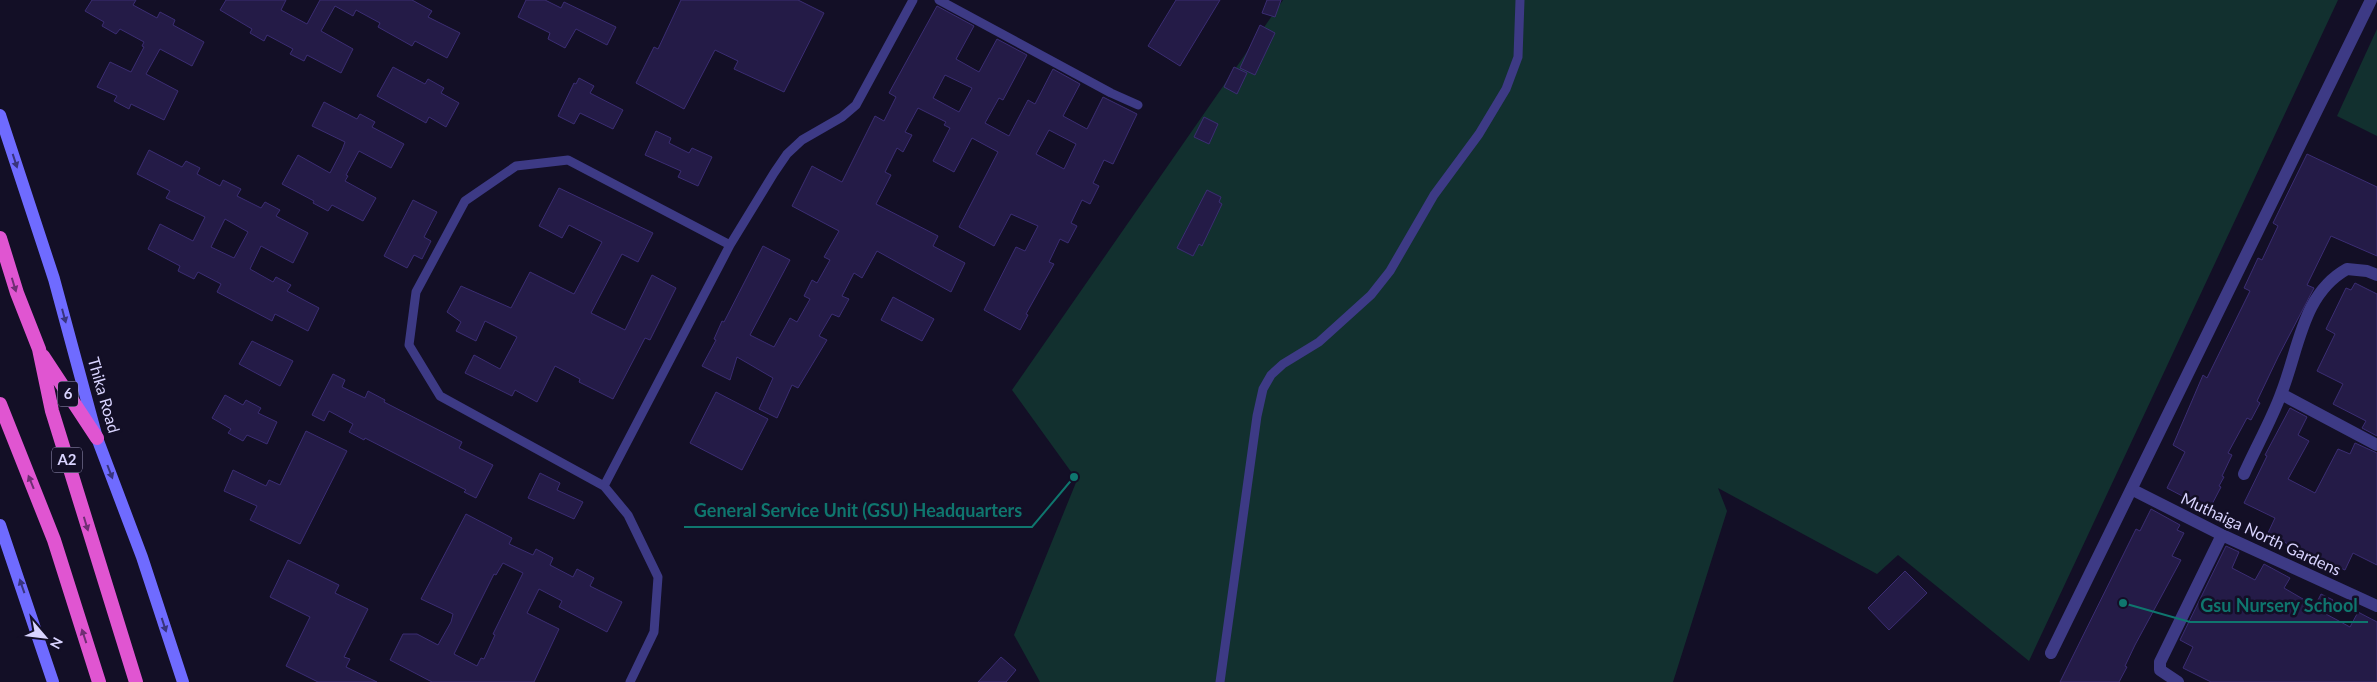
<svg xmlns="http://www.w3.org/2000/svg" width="2377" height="682" font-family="Lato,sans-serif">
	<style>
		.green { fill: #12302f }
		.building { fill: #241b47; stroke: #3b2d73; fill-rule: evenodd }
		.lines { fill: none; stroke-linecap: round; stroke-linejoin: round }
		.service { stroke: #3d3a85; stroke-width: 9 }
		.minor { stroke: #3d3a85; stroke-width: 12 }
		.secondary { stroke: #6f6bff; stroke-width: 12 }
		.trunk { stroke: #e055d1; stroke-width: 14 }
		.oneway { fill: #38347d }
		.oneway2 { fill: #6f2e73 }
		.labels { text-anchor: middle; stroke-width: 5; stroke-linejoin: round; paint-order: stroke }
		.shield { fill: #130f26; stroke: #9e99be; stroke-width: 1 }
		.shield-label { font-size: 15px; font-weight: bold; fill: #d9d4ff }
		.street-label { font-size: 16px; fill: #d9d4ff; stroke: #130f26 }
		.leader { fill: none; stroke: #0f766e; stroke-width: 2 }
		.callout-dot { fill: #0f766e; stroke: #130f26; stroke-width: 2 }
		.callout-label { font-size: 18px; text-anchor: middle; font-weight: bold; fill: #0f766e; stroke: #130f26; stroke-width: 5; stroke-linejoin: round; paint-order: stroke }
	</style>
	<rect width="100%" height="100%" fill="#130f26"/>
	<!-- green -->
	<path class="green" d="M1283 0H2338L2029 661 1898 555 1877 574 1718 488 1727 511 1673 682H1040L1014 635 1077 480 1012 390Z
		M2377 29V136L2337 116Z"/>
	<!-- building -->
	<path class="building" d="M92 0H136L133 5 157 18 160 12 175 20 173 25 204 42 192 66 160 49 146 74 178 91 164 120 131 104 129 109 114 101 117 96 97 87 110 62 131 72 144 47 142 46 144 42 120 29 116 34 102 26 104 22 85 11Z
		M226 0H286L281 10 307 24 320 0H412L432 11 428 17 460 33 447 58 415 41 412 46 378 27 380 23 356 10 353 16 335 6 321 31 353 49 341 73 307 55 304 61 290 54 293 49 267 35 264 41 250 33 252 29 220 10Z
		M526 0H545L561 8 564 2 616 27 607 45 576 29 565 48 548 39 550 33 518 17Z
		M681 0H798L824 13 784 92 734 69 738 61 715 50 684 109 636 83 654 47 658 49Z
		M1176 0H1220L1180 66 1148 46Z
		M1267 0H1281L1275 17 1262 13Z
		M937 6 974 26 956 59 979 72 997 39 1027 55 1003 100 999 98 985 123 1009 136 1028 100 1035 104 1053 69 1080 84 1063 116 1087 129 1103 97 1137 114 1113 164 1104 160 1093 183 1099 186 1090 204 1082 200 1071 223 1077 226 1068 243 1060 239 1049 262 1054 264 1026 314 1028 315 1020 330 984 310 1016 247 1025 251 1038 226 1011 214 994 246 959 227 998 152 972 138 954 172 933 161 950 128 944 125 946 122 918 108 905 132 912 135 903 152 897 148 885 172 891 175 876 204 938 236 933 246 965 263 951 292 877 251 862 278 854 273 842 296 849 299 839 317 832 314 819 336 827 340 798 388 792 385 777 418 759 409 773 378 737 357 730 380 702 366 716 340 714 339 722 321 724 322 763 246 790 260 750 335 774 347 790 318 797 322 810 299 804 296 812 280 817 283 830 260 824 257 839 231 792 206 812 166 842 182 875 116 884 121 896 97 889 93ZM945 75 972 88 959 112 933 98ZM1049 130 1076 144 1064 169 1036 154Z
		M1260 25 1275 33 1255 75 1240 68Z
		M393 67 425 84 428 79 444 88 441 93 459 103 446 127 429 117 426 123 377 96Z
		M1234 67 1247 73 1237 94 1224 87Z
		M579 78 594 86 590 93 623 110 613 129 580 113 574 124 558 116 574 83 576 84Z
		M324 102 357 119 360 114 375 122 372 127 404 144 391 168 359 151 346 175 348 176 345 181 376 198 363 221 332 205 328 211 313 203 314 201 282 184 298 155 330 173 342 150 345 142 312 126Z
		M1204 117 1218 124 1209 144 1194 137Z
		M656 131 671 138 669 143 689 153 692 148 712 157 698 186 678 177 681 171 645 155Z
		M149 150 182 167 186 161 200 168 197 174 220 186 223 180 241 189 237 196 261 208 265 202 280 210 276 216 308 233 293 263 261 246 250 269 273 282 276 277 291 285 287 291 319 308 308 331 275 314 272 321 217 292 221 284 198 272 194 279 178 271 180 266 148 249 160 224 193 241 205 217 166 198 170 191 137 174ZM225 219 248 232 234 258 211 247Z
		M2307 154 2377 187V256L2331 236 2307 285 2314 288 2278 357 2257 401 2260 403 2251 420 2247 418 2228 453 2232 455 2222 476 2224 477 2219 486 2221 487 2209 510 2167 488 2185 452 2173 445 2203 375 2207 378 2250 291 2244 288 2258 258 2262 260 2278 226 2273 223Z
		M559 188 653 233 638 262 622 254 591 313 625 330 652 275 676 288 650 340 645 338 613 399 579 382 580 379 555 366 537 402 515 390 512 396 465 373 474 355 500 369 517 337 485 321 476 341 456 331 461 322 447 312 461 286 511 308 530 272 574 294 602 242 569 225 562 238 539 226Z
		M1207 190 1221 197 1219 202 1222 204 1202 246 1199 244 1193 256 1177 248Z
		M413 200 437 212 424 237 431 241 422 259 414 255 407 268 384 256Z
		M2355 283 2377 294V436L2362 428 2366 421 2333 404 2343 384 2317 371 2335 334 2326 329 2346 288 2351 290Z
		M893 297 934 319 922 341 881 320Z
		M252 341 293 361 280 386 239 364Z
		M333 374 345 380 342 387 365 398 368 391 385 400 384 402 462 442 459 448 493 465 476 498 464 492 466 490 365 438 364 440 349 432 353 424 329 411 324 421 312 415Z
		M716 392 768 419 742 470 690 443Z
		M225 395 243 405 246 400 261 408 258 413 277 422 267 444 247 435 243 441 228 433 231 429 212 418Z
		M2290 408 2307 417 2298 435 2309 441 2288 479 2315 493 2338 449 2350 454 2355 443 2377 453V565L2353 553 2345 570 2314 556 2313 558 2268 533 2275 518 2244 503 2267 456 2265 455Z
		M306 431 347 451 300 544 250 520 257 506 224 491 233 470 266 486 269 480 280 485Z
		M540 473 560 483 557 490 583 502 574 519 528 498Z
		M2151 509 2180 525 2177 530 2184 533 2172 556 2181 560 2135 645 2125 666 2127 667 2119 682H2060L2136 529 2140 531Z
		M466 514 512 538 509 544 533 555 536 549 553 558 550 565 573 577 577 569 594 578 590 586 622 602 607 632 559 607 562 601 539 589 527 613 559 629 534 682H432L390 660 403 634H417L438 645 451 622 453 614 421 599ZM503 563 523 573 493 634 495 635 484 659 481 658 477 666 454 654 494 574 496 575Z
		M2226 546 2239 552 2232 568 2255 580 2264 564 2290 578 2284 588 2315 606 2321 594 2333 600 2326 614 2350 627 2358 612 2377 622V682H2211L2183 668 2193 647 2180 640Z
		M288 560 339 585 335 593 368 609 344 657 350 659 346 667 377 682H318L286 666 310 617 270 597Z
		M1905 571 1927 593 1889 630 1868 608Z
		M1001 657 1016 670 1006 682H978Z"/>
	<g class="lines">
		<!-- service -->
		<path class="service" d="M939 0 1111 93 1138 105
			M604 486 730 245 774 173 787 154 802 140 842 117 856 105 913 0
			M630 682 654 632 658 577 628 515 604 486 440 396 409 345 416 292 465 201 516 166 568 160 730 245
			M1220 682 1257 416 1263 389 1271 375 1283 364 1319 342 1371 295 1390 271 1434 195 1479 134 1506 89 1518 57 1520 0"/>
		<!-- minor -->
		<path class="minor" d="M2281 394 2377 445
			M2244 474C2256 447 2271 421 2281 394 2299 349 2302 294 2347 269L2367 271 2377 275
			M2133 490 2222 535 2377 606
			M2051 653 2371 0
			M2178 682 2160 670V662L2222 535"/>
		<!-- secondary -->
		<path class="secondary" d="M0 115 54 279 97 438 142 557 183 682
			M0 525 53 682"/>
		<!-- trunk -->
		<path class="trunk" d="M0 238 17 293 39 349 52 411 136 682
			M43 356 97 438
			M0 404 54 540 99 682"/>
	</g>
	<!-- one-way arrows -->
	<defs><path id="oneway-solid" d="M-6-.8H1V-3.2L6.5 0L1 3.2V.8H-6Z" transform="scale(1.25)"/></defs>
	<g class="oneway">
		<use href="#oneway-solid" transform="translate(15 161) rotate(72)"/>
		<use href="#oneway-solid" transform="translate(64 316) rotate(75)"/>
		<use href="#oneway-solid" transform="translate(110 472) rotate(69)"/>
		<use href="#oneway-solid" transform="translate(22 586) rotate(-109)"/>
		<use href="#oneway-solid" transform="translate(164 625) rotate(72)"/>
	</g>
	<g class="oneway2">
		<use href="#oneway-solid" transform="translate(14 285) rotate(73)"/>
		<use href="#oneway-solid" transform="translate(31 482) rotate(-112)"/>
		<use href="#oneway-solid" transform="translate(86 524) rotate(73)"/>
		<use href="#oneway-solid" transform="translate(84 636) rotate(-108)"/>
	</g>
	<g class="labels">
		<!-- shield labels -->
		<g class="shield">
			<rect x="58" y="381.5" width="20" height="25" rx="4"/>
			<rect x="52" y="447.5" width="30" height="25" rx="4"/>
		</g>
		<g class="shield-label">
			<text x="68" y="399">6</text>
			<text x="67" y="465">A2</text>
		</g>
		<!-- street labels -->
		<g class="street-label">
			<text transform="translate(104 395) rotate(74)" y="6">Thika Road</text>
			<text transform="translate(2261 534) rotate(25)" y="6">Muthaiga North Gardens</text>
		</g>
	</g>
	<!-- callouts -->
	<path class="leader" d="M1074 477L1032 527H684M2123 603L2190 622H2368"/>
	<g class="callout-dot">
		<circle cx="1074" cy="477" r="5"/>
		<circle cx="2123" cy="603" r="5"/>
	</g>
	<g class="callout-label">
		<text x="858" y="517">General Service Unit (GSU) Headquarters</text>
		<text x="2279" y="612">Gsu Nursery School</text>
	</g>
	<!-- north arrow -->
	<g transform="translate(45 637) rotate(118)" stroke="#130f26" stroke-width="4" paint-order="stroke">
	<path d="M0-4L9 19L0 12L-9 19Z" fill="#d9d4ff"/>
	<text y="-8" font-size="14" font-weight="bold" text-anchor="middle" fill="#d9d4ff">N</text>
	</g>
</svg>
